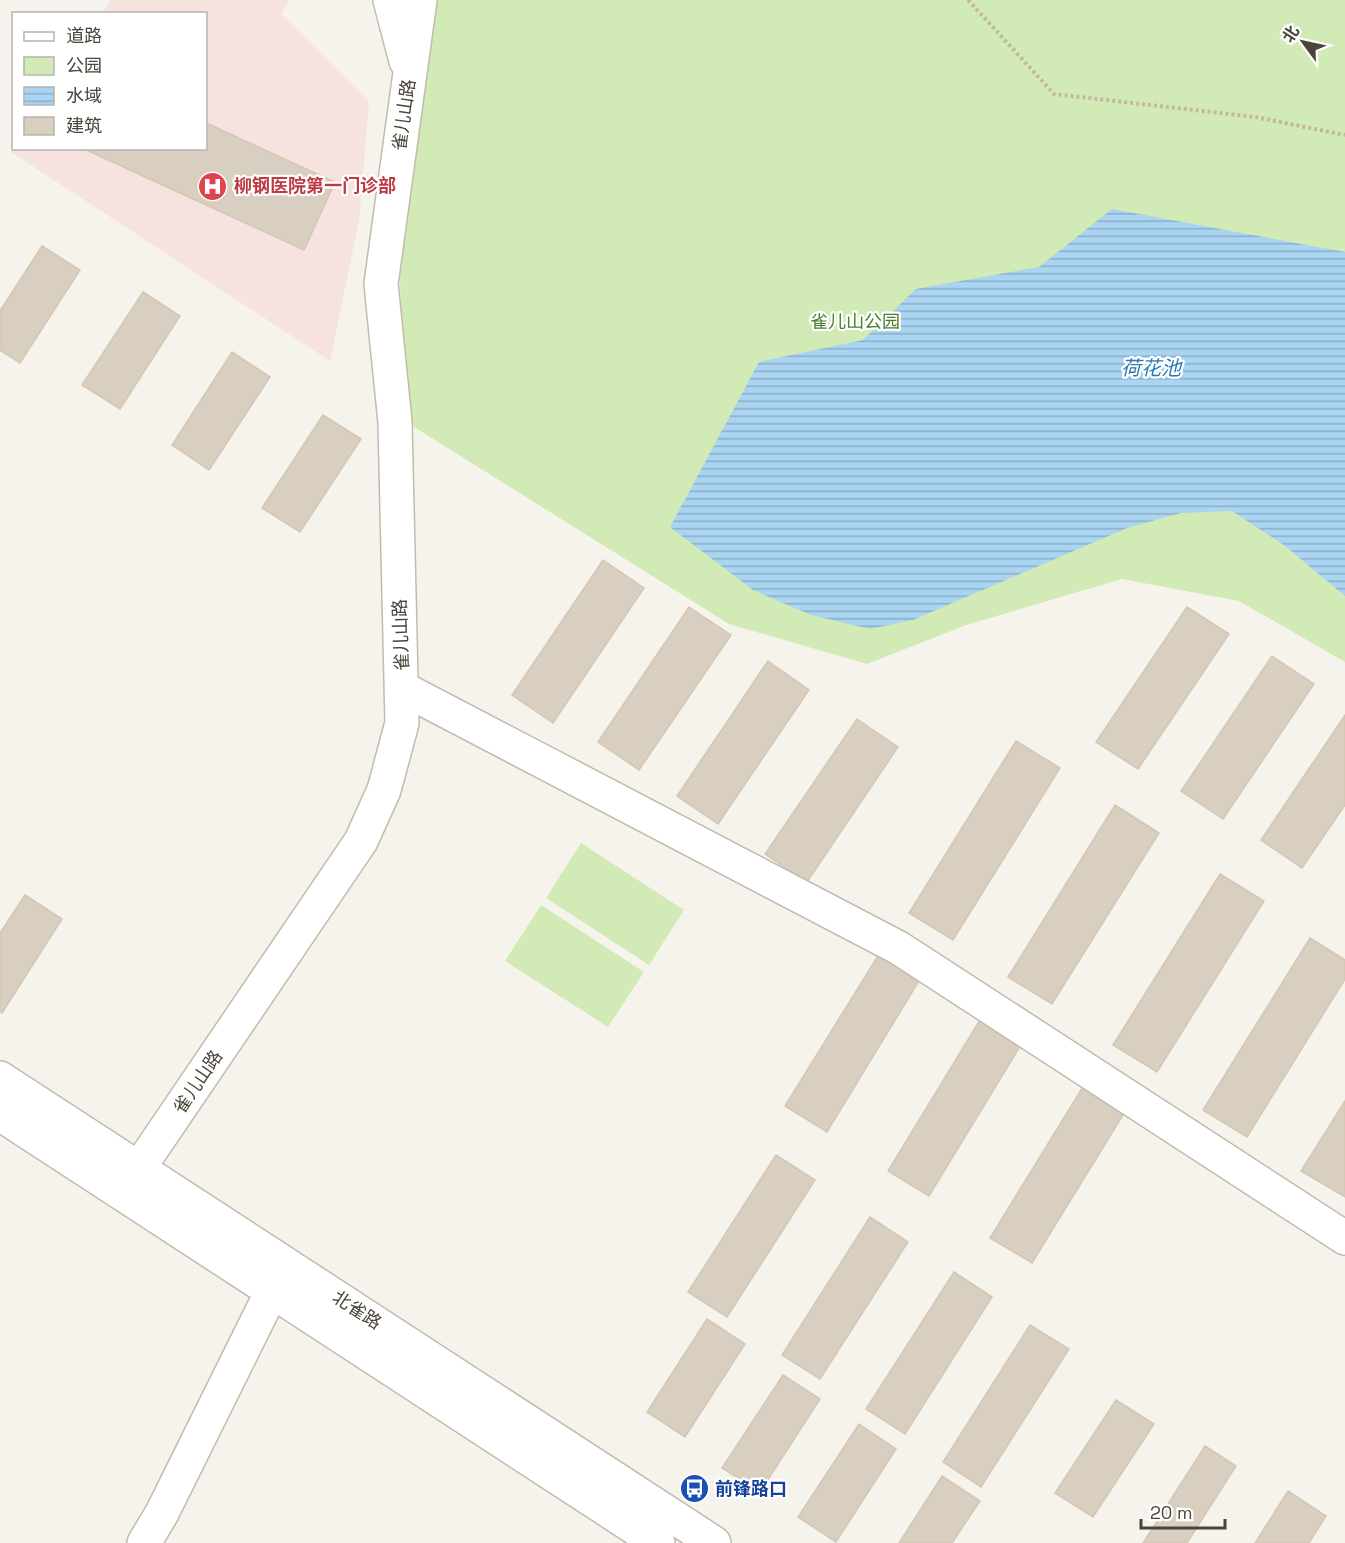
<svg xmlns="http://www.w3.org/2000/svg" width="1345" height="1543" font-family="'Space Grotesk','Noto Sans SC',sans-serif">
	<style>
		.medical { fill: #f6e3e0 }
		.park { fill: #d2eab5 }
		.water { fill: url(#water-rules) }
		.building { fill: #d8cfc1; stroke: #d3c7b4; stroke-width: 1.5 }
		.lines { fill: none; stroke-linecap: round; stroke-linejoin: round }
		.minor-casing { stroke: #c2bbae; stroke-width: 36 }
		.path { stroke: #c4b79f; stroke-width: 4; stroke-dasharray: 3 3; stroke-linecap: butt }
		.minor { stroke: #fff; stroke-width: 33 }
		.labels { text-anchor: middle; stroke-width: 4.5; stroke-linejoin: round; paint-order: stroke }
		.street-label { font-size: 18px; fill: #4b4439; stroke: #fff }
		.health-label { font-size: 18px; font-weight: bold; fill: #be3a42; stroke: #fff; text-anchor: start }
		.park-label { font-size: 18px; fill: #4a7f2a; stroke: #fff }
		.transit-label { font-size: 18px; font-weight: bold; fill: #164399; stroke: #fff; text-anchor: start }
		.water-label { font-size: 20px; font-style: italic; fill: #2e7ab2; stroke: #fff }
	</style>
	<defs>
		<pattern id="water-rules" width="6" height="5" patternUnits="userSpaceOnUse" patternTransform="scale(1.5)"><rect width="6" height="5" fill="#a9d4f2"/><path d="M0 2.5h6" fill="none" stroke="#8caec5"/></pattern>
	</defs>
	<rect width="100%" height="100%" fill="#f6f3ec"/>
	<!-- medical -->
	<path class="medical" d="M111 0H290L281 14 369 102 359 221 330 361 11 152 14 148H206V14L102 13Z"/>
	<!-- park -->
	<path class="park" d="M433 0H1345V662L1239 601 1122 579 966 625 867 664 729 624 403 420 400 277 422 74Z
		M581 843 684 910 649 965 546 898Z
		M541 905 644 972 608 1027 505 961Z"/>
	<!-- water -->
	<path class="water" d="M1112 209 1345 252V596L1284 545 1232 511 1181 513 1127 528 913 620 870 629 811 615 753 590 670 527 759 362 863 340 916 289 1039 267Z"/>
	<!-- building -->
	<path class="building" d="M206 123 335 182 304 250 82 148H206Z
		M42 246 80 270 20 363 0 350V311Z
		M143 292 180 316 120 409 82 385Z
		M232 352 270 377 209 470 172 445Z
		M323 415 361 439 300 532 262 508Z
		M603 560 644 588 553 723 512 695Z
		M689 607 731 635 639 770 598 742Z
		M1187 607 1229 634 1138 769 1096 742Z
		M1272 656 1314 684 1223 819 1181 791Z
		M768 661 809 690 718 824 677 796Z
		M1345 715V805L1302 868 1261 840Z
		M857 719 898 747 807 882 765 854Z
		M1016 741 1060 768 953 940 909 913Z
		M1115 805 1159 833 1052 1004 1008 977Z
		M1220 874 1264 901 1157 1072 1113 1045Z
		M25 895 62 919 2 1013 0 1011V933Z
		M1310 938 1345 960V979L1247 1137 1203 1110Z
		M884 946 925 971 827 1132 785 1106Z
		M986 1010 1027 1035 929 1196 888 1171Z
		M1089 1077 1131 1102 1032 1263 990 1238Z
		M1345 1101V1197L1301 1171Z
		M776 1155 815 1180 727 1317 688 1292Z
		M870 1217 908 1242 820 1379 782 1355Z
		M954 1272 992 1297 905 1434 866 1409Z
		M707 1319 745 1344 685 1437 647 1412Z
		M1030 1325 1069 1349 981 1487 943 1462Z
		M783 1375 820 1399 760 1492 722 1468Z
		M1116 1400 1154 1424 1093 1517 1055 1493Z
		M859 1424 896 1449 836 1542 798 1517Z
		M1205 1446 1236 1466 1187 1543H1143Z
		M942 1476 980 1501 952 1543H899Z
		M1288 1491 1326 1516 1309 1543H1255Z"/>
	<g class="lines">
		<defs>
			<path id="minor" d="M390 0 406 61
				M402 688 899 948 1345 1238
				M0 1078 714 1543
				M0 1114 658 1543
				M121 1192 139 1168 361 841 384 790 402 723 395 422 381 284 420 0
				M144 1543 162 1513 272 1291"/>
		</defs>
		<!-- minor casing -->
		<use href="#minor" class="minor-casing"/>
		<!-- path -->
		<path class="path" d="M968 0 1054 94 1255 117 1345 135"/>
		<!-- minor -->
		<use href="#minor" class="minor"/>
	</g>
	<!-- icons -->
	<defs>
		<symbol id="hospital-disc" viewBox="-11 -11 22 22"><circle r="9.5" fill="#e0444e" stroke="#fff"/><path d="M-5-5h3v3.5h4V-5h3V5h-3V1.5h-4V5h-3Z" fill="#fff"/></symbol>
		<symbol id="bus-disc" viewBox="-11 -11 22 22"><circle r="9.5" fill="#1a4fb4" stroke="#fff"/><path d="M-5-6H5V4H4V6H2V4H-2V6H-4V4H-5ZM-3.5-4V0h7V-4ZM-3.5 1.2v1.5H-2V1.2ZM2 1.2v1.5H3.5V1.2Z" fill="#fff"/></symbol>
	</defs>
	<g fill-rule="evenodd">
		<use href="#hospital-disc" x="196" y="170" width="33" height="33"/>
		<use href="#bus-disc" x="678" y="1472" width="33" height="33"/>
	</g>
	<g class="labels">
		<!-- street labels -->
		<g class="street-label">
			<text transform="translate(404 115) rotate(-82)" y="6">雀儿山路</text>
			<text transform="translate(401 635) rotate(-92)" y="6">雀儿山路</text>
			<text transform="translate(198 1082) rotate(-56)" y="6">雀儿山路</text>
			<text transform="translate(357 1310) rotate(33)" y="6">北雀路</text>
		</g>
		<!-- health labels -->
		<g class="health-label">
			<text x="234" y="192">柳钢医院第一门诊部</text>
		</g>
		<!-- park labels -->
		<g class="park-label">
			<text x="855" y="328">雀儿山公园</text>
		</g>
		<!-- transit labels -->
		<g class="transit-label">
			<text x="715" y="1495">前锋路口</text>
		</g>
		<!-- water labels -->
		<g class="water-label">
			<text x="1151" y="375">荷花池</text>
		</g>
	</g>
	<!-- legend -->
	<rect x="12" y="12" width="195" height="138" fill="#ffffff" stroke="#b7b4b0" stroke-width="1.5"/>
	<rect x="24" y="32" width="30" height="9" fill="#ffffff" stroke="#b7b4b0" stroke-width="1.5"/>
	<text x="66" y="42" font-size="18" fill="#4b4439">道路</text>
	<rect x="24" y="57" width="30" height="18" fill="#d2eab5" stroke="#b7b4b0" stroke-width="1.5"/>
	<text x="66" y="72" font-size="18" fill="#4b4439">公园</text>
	<rect x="24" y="87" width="30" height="18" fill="url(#water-rules)" stroke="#b7b4b0" stroke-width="1.5"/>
	<text x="66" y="102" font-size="18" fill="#4b4439">水域</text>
	<rect x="24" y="117" width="30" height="18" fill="#d8cfc1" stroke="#b7b4b0" stroke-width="1.5"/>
	<text x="66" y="132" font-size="18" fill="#4b4439">建筑</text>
	<!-- north arrow -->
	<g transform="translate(1303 42) rotate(303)" stroke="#ffffff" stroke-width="4.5" paint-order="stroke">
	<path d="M0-4.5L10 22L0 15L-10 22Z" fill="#4b4439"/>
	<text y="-9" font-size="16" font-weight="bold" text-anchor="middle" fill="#4b4439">北</text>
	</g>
	<!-- scale -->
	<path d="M1141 1519v9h84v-9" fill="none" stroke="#4b4439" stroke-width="3"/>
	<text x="1150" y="1519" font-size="18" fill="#4b4439" stroke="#ffffff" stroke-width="4.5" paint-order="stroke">20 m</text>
</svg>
